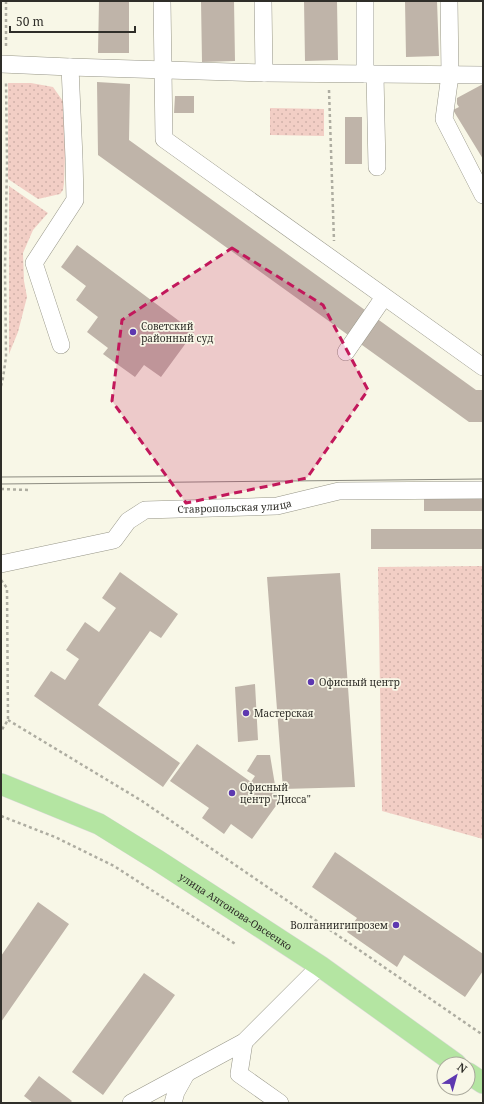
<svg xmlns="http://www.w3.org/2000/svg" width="484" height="1104" font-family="'Noto Serif',serif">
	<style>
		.grass { fill: url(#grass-dots) }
		.building { fill: #bfb4a9 }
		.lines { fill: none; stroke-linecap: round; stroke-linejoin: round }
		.minor-casing { stroke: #979688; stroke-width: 18 }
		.major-casing { stroke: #dad9d8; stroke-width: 22 }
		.path { stroke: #aeada1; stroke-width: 2.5; stroke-dasharray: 3 3; stroke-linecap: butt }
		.minor { stroke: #fff; stroke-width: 17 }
		.major { stroke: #b4e5a2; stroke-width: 21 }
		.tram { stroke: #8c8b81; stroke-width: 1 }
		.marked { fill: #c2185b; fill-opacity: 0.2; stroke: #c2185b; stroke-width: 3; stroke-dasharray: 8 5; stroke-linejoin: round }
		.poi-dot { fill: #5d38b0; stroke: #f8f7e7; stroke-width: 1.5 }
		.labels { text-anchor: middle; stroke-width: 3.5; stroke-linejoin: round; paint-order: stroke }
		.poi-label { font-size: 10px; fill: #2f2e29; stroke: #f8f7e7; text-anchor: start }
		.street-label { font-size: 10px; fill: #2f2e29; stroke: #f8f7e7 }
	</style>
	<defs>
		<pattern id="grass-dots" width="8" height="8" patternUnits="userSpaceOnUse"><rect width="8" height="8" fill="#f2cec5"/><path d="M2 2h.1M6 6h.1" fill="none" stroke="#d0b1a9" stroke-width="1.8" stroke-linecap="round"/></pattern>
	</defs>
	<rect width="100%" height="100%" fill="#f8f7e7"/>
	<!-- grass -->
	<path class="grass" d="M8 83H31L53 87 67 107 64 183 63 190 60 194 38 199 8 179Z
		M270 108 324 109V136L270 135Z
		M9 186 48 213 33 230 23 253 24 281 27 297 18 332 9 354Z
		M483 566V839L382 811 378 567Z"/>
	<!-- building -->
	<path class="building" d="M99 1H129V53H98Z
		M201 1H234L235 61 202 62Z
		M304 1H337L338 60 305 61Z
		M405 1H437L439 56 406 57Z
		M97 82 130 84 129 140 476 390H483V422H469L98 155Z
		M483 84V159L453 110 459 107 457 104V98Z
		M175 96H194V113H174Z
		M345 117H362V164H345Z
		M77 245 194 332 161 377 144 365 135 377 103 354 108 348 87 332 98 317 76 300 86 286 61 267Z
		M424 498H483V511H424Z
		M371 529H483V549H371Z
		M120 572 178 614 161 638 150 631 98 705 180 763 163 787 34 696 51 671 65 680 79 659 66 650 85 622 99 632 116 608 102 598Z
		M340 573 355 787 283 789 267 577Z
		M255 684 258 740 238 742 235 687Z
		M197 744 251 782 255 776 247 771 257 755H270L278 803 252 839 231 824 224 834 202 818 209 808 170 781Z
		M335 852 483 954V971L465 997 404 955 397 967 347 932 357 918 312 887Z
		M38 902 69 924 1 1022V956Z
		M144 973 175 995 103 1095 72 1072Z
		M39 1076 72 1101 70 1103H33L24 1096Z"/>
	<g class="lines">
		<defs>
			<g id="minor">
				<path d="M162 1 164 139 483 367"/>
				<path d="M263 1 264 73"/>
				<path d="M365 1V74"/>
				<path d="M449 1 450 75 444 119 483 195"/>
				<path d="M1 64 70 67 264 73 483 75"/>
				<path d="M375 75 377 167"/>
				<path d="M61 345 34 263 75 200 74 158 70 67"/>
				<path d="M346 352 384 297"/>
				<path id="s1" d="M1 564 114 540 128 521 145 510 277 506 339 491 483 490"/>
				<path d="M244 1042 239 1074 280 1103"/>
				<path d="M131 1103 244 1042 320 966"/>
				<path d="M173 1103 176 1092 186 1074"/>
			</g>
			<g id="major">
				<path id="s2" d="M1 784 99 824 157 860 320 966 456 1064"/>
				<path d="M468 1073 483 1083"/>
			</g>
		</defs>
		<!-- minor casing -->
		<use href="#minor" class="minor-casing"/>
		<!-- major casing -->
		<use href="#major" class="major-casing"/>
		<!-- path -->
		<path class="path" d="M6 1V48
			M329 90 334 241
			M1 386 3 378 6 357 5 269 7 162 6 81
			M1 489 29 490
			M1 580 7 588 8 720 1 731
			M8 720 142 801 483 1035
			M1 816 55 837 114 866 237 945"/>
		<!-- minor -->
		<use href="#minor" class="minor"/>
		<!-- major -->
		<use href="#major" class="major"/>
		<!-- tram -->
		<path class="tram" d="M1 477 165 476
			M1 484 483 479"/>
	</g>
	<!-- marked area -->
	<path class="marked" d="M232 248 323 305 368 390 307 478 186 503 112 401 122 320Z"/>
	<!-- markers -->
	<g class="poi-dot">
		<circle cx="133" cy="332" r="4"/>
		<circle cx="311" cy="682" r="4"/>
		<circle cx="246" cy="713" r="4"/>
		<circle cx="232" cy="793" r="4"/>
		<circle cx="396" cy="925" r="4"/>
	</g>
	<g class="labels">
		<!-- poi labels -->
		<g class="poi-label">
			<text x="141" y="330">Советский<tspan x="141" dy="12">районный суд</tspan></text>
			<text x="319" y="686">Офисный центр</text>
			<text x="254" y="717">Мастерская</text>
			<text x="240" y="791">Офисный<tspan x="240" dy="12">центр "Дисса"</tspan></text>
			<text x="388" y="929" text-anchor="end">Волганиигипрозем</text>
		</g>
		<!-- street labels -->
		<g class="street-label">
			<text dy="4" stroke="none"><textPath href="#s1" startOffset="249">Ставропольская улица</textPath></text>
			<text dy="4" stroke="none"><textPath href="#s2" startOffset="268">улица Антонова-Овсеенко</textPath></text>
		</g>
	</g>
	<!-- border -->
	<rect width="484" height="1104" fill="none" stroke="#2f2e29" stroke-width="4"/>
	<!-- north arrow -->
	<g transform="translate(456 1076) rotate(37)"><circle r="19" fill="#f8f7e7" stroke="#a8a79b"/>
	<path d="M0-3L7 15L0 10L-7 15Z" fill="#5d38b0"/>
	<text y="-6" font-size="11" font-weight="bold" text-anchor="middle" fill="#2f2e29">N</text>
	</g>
	<!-- scale -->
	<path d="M10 26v6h125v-6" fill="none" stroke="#2f2e29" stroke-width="2"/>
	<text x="16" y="26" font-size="12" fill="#2f2e29" stroke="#f8f7e7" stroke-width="3" paint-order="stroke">50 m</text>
</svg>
